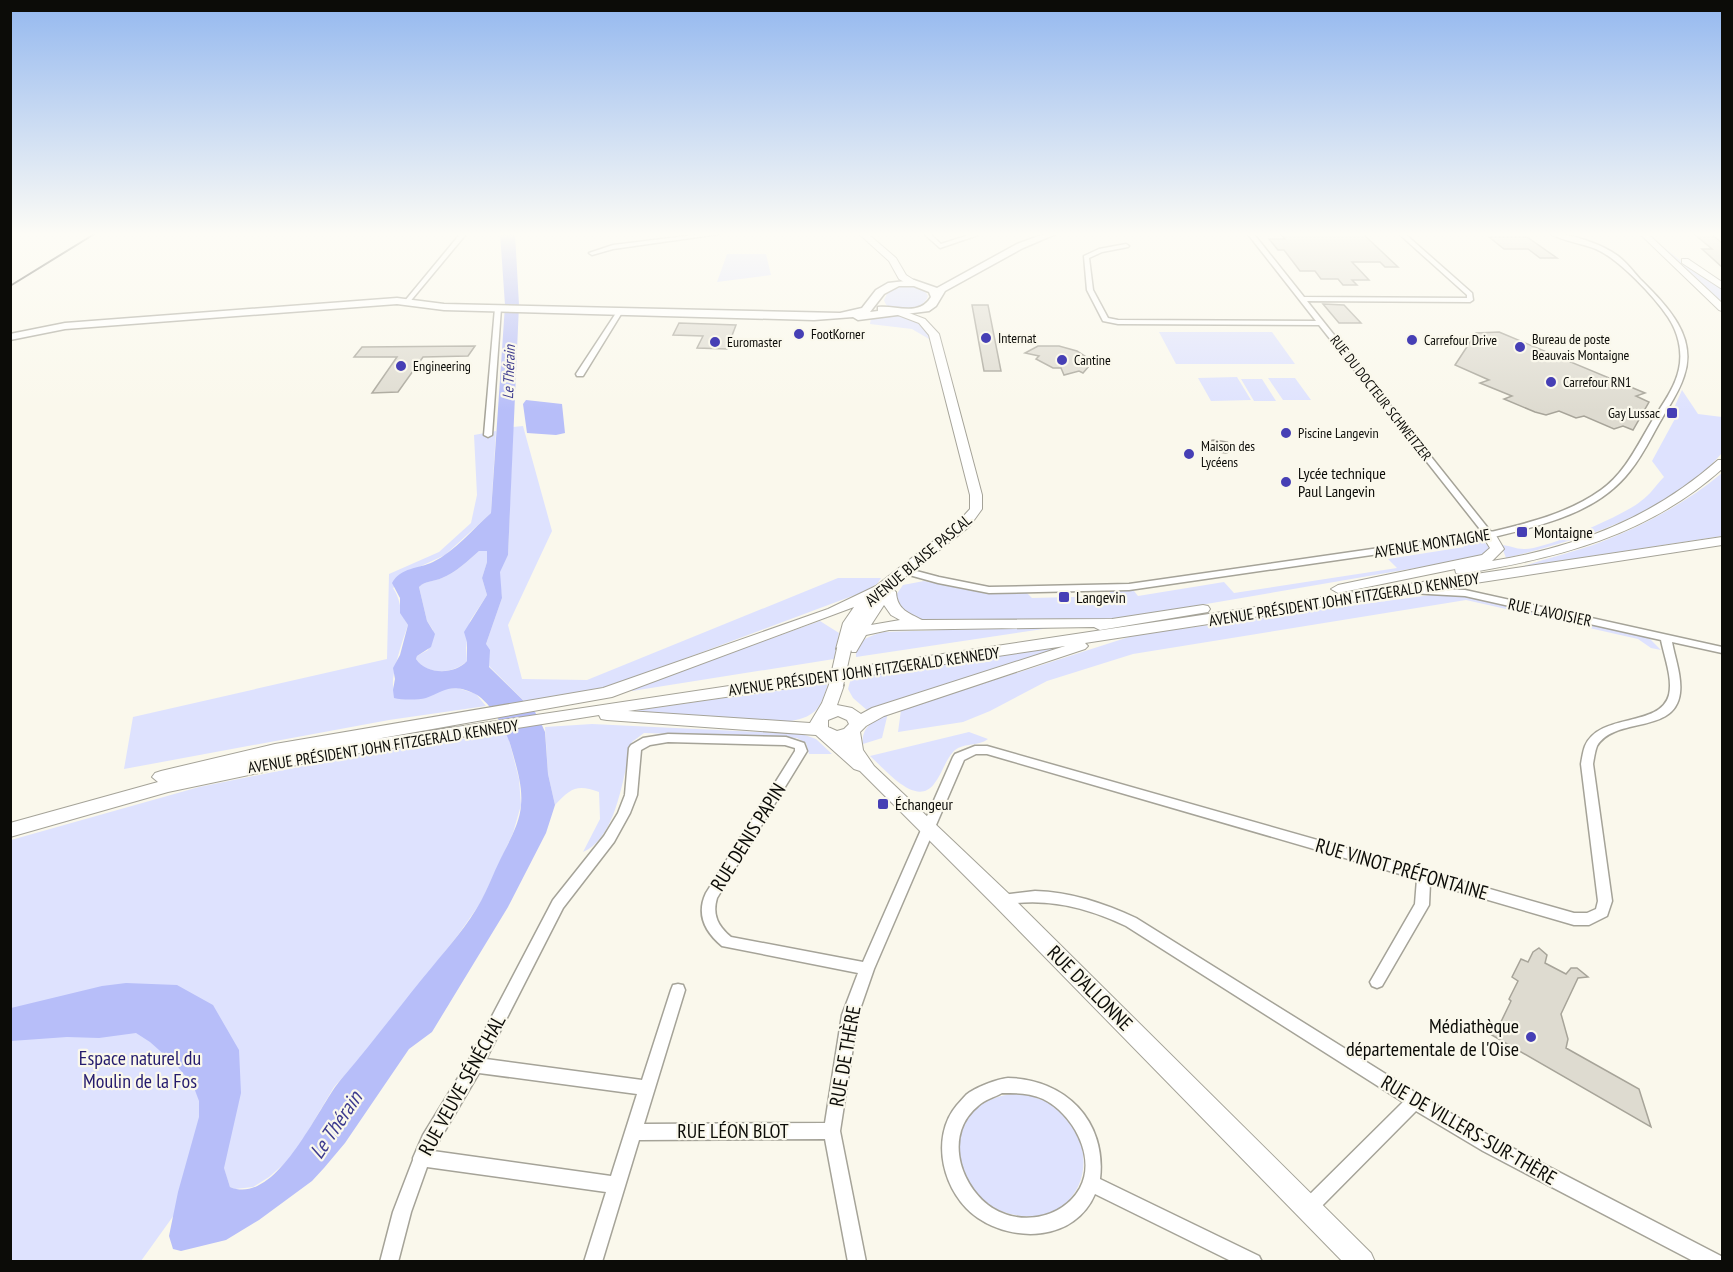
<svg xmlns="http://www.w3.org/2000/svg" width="1733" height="1272" font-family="'PT Sans Narrow',sans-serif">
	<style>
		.green { fill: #dee2fe }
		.water { fill: #b7bef9; fill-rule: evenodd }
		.building { fill: #dedbd0; stroke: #a7a499; stroke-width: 1.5 }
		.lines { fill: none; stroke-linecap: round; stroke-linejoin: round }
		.street-casing { stroke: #a5a398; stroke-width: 3 }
		.secondary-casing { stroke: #a5a398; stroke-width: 2 }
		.primary-casing { stroke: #a5a398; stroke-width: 3 }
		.street { fill: #fff; fill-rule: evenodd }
		.secondary { fill: #fff; fill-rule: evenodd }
		.primary { fill: #fff; fill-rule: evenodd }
		.rail { stroke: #464640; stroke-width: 2 }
		.secondary-bridge-casing { stroke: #a5a398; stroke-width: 16; stroke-linecap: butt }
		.secondary-bridge { stroke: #fff; stroke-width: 14 }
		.poi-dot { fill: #463fb5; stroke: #faf8ec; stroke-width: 2 }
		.labels { text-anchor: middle; stroke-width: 4.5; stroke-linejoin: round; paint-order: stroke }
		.far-poi-label { font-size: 14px; fill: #0c0c08; stroke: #faf8ec; text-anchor: start }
		.far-street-label { font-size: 14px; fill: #0c0c08; stroke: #faf8ec }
		.far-water-label { font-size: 15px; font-style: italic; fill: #3d3b8f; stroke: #faf8ec }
		.poi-label { font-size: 16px; fill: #0c0c08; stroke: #faf8ec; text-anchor: start }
		.street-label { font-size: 16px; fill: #0c0c08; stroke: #faf8ec }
		.near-street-label { font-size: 20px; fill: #0c0c08; stroke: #faf8ec }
		.near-poi-label { font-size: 20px; fill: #0c0c08; stroke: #faf8ec; text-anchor: end }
		.near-park-label { font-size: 20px; fill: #241b6d; stroke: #faf8ec }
		.near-water-label { font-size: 21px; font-style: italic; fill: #3d3b8f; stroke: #faf8ec }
	</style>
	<rect width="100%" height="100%" fill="#faf8ec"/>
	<!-- green -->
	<path class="green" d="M1646 233 1695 272 1722 289V302Z
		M727 254H766L771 275 717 282Z
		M903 286C912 286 923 286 928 296 923 312 889 318 884 300L888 292Z
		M888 314C913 317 918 321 933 339H929L912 329 870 324 871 318Z
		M1159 332H1272L1295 364H1176Z
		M1237 377 1251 400 1211 401 1198 378Z
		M1268 378H1295L1311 400H1283Z
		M1241 379H1262L1276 401H1254Z
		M1682 390 1698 414 1722 417V453C1669 514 1582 539 1506 558L1501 545C1509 545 1515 549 1524 549 1544 550 1625 515 1641 501 1650 495 1656 485 1664 477L1652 461 1677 415 1674 408Z
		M523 426 552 531 508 625 522 679 587 680 838 578H881L877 584 863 592 614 685 533 702 524 701 489 666 486 644 502 598 499 572 508 555 513 427Z
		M496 431 491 513 445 555 419 567 393 588C402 601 398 610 408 625 403 639 392 672 393 686 394 690 398 696 400 699L424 698 441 689 458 688 476 694 486 706 389 720 124 769 133 717 387 659 389 574 439 552 471 523 477 495 474 435Z
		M1722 473V536L1521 567C1547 558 1575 552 1601 542 1645 525 1686 503 1722 473Z
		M1482 541 1490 547C1484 559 1468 559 1456 561L1148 614 1105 619 920 620 903 611 896 595 903 585 924 581 988 594 1026 592 1032 598 1111 596 1109 590 1134 591 1138 596 1224 582 1234 593 1397 568 1388 559 1464 547 1459 543Z
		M479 551H487V562L482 578 487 595 470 621 466 648 467 661C454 674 427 676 416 659L417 656 428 650 433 630 427 621 419 587C426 580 433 582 442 578 455 573 469 560 479 551Z
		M1438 594 1460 595 1642 636 1650 639 1661 650 1651 648 1638 639 1466 600 1133 654 1047 681 990 711 963 722 898 732 901 710 1135 635Z
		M820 621 839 633 834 659 632 691V688Z
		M1063 626 856 657C856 640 869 636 884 632Z
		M1059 646 1061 648 868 711 853 698 848 689 851 678Z
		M828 683C820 711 815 717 786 722L625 712Z
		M888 713 882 738 863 744C861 727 874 720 888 713Z
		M592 724 802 734 816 739 832 754H809L806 743 797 738 644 733 632 742C623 775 617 838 583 852L600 819 599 792C577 784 571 788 555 805L548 774 545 727Z
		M507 732 519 779 521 805 513 833 481 902 458 935 367 1050 334 1087 293 1156 269 1177 253 1187 235 1189 230 1187 224 1169 174 1215 141 1261 11 1262V840L199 787 353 756Z
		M969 732 988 739C978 747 962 742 953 752 945 761 942 774 934 784 916 808 885 769 870 756Z
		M1020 1093C1034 1097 1047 1100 1058 1109 1089 1133 1094 1183 1061 1207 1049 1215 1036 1218 1022 1216 947 1209 927 1099 1020 1093Z"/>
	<!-- water -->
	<path class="water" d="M500 233H515L519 305 508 555 500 572 502 598 486 644 490 650 489 667 535 712 541 723 545 732 548 774 555 805 546 833 508 907 432 1032 409 1049 345 1143 324 1168 312 1181 259 1220 226 1240 181 1251 173 1249 169 1236 178 1192 199 1117V1101L193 1085 177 1066 150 1042 136 1033 99 1038 67 1037 11 1041V1008L102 986 126 983 177 985 213 1005 239 1050 241 1093 224 1168 230 1187C278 1207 319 1103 343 1077 374 1041 402 1003 432 967 449 946 468 925 481 901 488 888 493 874 500 860 508 843 520 824 521 805 523 786 516 765 511 747 507 731 489 699 473 693 451 683 445 691 426 698 418 700 402 700 394 698L393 690 395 679 393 668 400 655 408 625 400 613V598L392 583C401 567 418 569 433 562 455 551 473 529 491 513L505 305ZM479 551H487V562L482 578 487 595 464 632 467 642V661C454 675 427 675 416 659L417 656 431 647 435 634 427 621 419 587C426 580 434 582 442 578 455 573 469 560 479 551Z
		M526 400 562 404 565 433 556 435 527 433 523 404Z"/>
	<!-- building -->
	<path class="building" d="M1280 233H1362L1398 267H1385L1380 262H1352L1369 280H1352L1357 285H1343L1338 279H1321L1315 271H1300L1284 250H1278L1269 239H1285Z
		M1693 233H1710L1722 243V267L1702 249H1712Z
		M1489 237H1527L1557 258H1540L1528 249H1504Z
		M1323 304 1344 305 1361 323H1339Z
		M972 305H988L1001 371H984Z
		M679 323 736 325 727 349 697 348 703 336 673 335Z
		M1499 332 1645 393 1636 396 1649 402 1633 430 1623 426 1614 429 1584 416 1576 418 1559 411 1546 415 1535 412 1504 399 1512 396 1480 383 1489 380 1455 365 1476 333Z
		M475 346 468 356 423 357 398 392 372 393 397 357H354L362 347Z
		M1038 346H1059L1077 351 1091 360 1090 365 1083 373 1079 371 1064 375 1061 368H1053L1036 359 1039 356 1025 353Z
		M1213 440 1227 442 1238 449 1226 453 1212 451 1203 443Z
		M1539 948 1547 955 1545 963 1566 974 1571 968H1577L1588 977 1578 978 1561 1014 1568 1039 1566 1048 1639 1089 1651 1127 1490 1034 1495 1026 1498 1028 1511 1001 1509 999 1518 981 1512 977 1521 959 1528 962 1533 952Z"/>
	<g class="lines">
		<defs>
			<path id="street" d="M461 233H467L408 304H404V302Z
				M711 233H726L613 249 592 255 589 253 613 245Z
				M923 233H929L941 244 975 233 978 235 940 248Z
				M1247 233H1253L1304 297 1467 298V295L1398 233H1404L1472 293 1473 300 1470 302 1307 301 1491 532C1529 523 1569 513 1601 490 1625 473 1637 446 1652 421 1662 405 1675 388 1679 369 1683 351 1678 332 1668 317 1654 296 1619 259 1596 249 1581 243 1562 241 1549 233 1569 233 1602 244 1618 256 1626 262 1633 271 1640 279 1666 305 1698 336 1684 376 1679 392 1669 406 1661 420 1651 437 1643 455 1630 471 1597 514 1539 526 1489 538L1129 590 989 593 938 583 902 573 900 571 905 568 939 577 989 587 1129 584 1483 533 1319 325 1118 324 1103 321 1087 290 1084 256 1099 249 1126 244 1129 246 1128 247 1102 252 1089 258 1093 290 1108 318 1118 320 1316 321Z
				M498 306 501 308 492 435 488 437 484 435 495 308Z
				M618 310 623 311 583 376H577L576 374Z
				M1414 588 1465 590 1722 647V653L1672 642C1675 658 1682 677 1680 693 1675 735 1615 716 1597 746 1595 751 1594 758 1593 764L1612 901 1607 916 1589 925H1574L1430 883 1429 905 1382 986 1377 988 1372 986 1370 982 1415 904 1417 879 987 754H976L964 760 874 969 858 1015 840 1131 866 1262H848L825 1139 639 1140 602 1262H584L606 1192 427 1167 411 1212 398 1262H380L393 1212 413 1160V1158L423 1135 469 1060 553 900 604 836 618 813 625 795 629 748 631 745 643 738 668 734 786 737 804 743 807 751 717 898C712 915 718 926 731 937L863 962 953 757 955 754 975 746H987L1574 913H1587L1596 909 1598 901 1581 764C1582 758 1583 751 1585 746 1600 712 1660 728 1669 695 1673 678 1664 656 1661 640L1465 596 1410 593 1409 591 1410 589ZM668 742 785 745 795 748V751L706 893C696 914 705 932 722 946L858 973 842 1015 825 1123 644 1124 685 990 683 985 678 984 673 985 671 990 642 1080 486 1059 563 908 614 842 630 813 637 795 641 750 650 745ZM479 1073 637 1094 611 1176 433 1151Z
				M1035 891C1071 892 1103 903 1136 918L1421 1096 1495 1139 1721 1256 1722 1262H1695L1483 1151 1416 1111 1314 1214 1308 1217 1302 1214 1299 1208 1302 1202 1403 1102 1126 926C1086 907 1046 897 1002 905L997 904 995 900 997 896 1002 895Z
				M1008 1078C1065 1079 1107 1121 1100 1179L1259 1256 1262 1262H1233L1095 1194C1075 1241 1015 1243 978 1218 943 1194 929 1138 957 1105 960 1102 963 1098 966 1095 974 1088 997 1079 1008 1078ZM1002 1093C1016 1093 1030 1093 1043 1099 1072 1113 1097 1156 1080 1188 1062 1220 1017 1227 988 1205 958 1181 945 1133 978 1106 984 1100 995 1097 1002 1093Z"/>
			<path id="secondary" d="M858 233H867L896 258 906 275 917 282V286H911L899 279 889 261Z
				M1639 233H1647L1722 303V311L1719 310Z
				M1682 259H1688L1722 282V289L1682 263Z
				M901 310 925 319 939 334 982 495V509L969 527 891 588 896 592C897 610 909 613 922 620L1112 619 1203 605 1208 606 1210 609 1208 612 1100 630 1094 627 889 630 866 635 856 652H839L836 649 843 623 854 607 612 697 376 739 1722 537V545L1085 643 1088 646 1085 649 884 716 866 726 860 732 863 750 874 766 1009 894 1371 1253 1375 1262H1343L995 906 860 771 854 769 816 735 607 720 601 719 599 715 335 757 168 792 10 837V823L158 782 152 777 155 773 161 771 275 744 603 688 828 609 876 586 959 521 970 509V495L929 335 919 323 898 315V311ZM884 605 891 615 900 620 871 625ZM1065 646 872 708 861 714 852 708 837 705 844 685 838 680ZM830 682 822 703 810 723 628 711ZM838 716 847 720 849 724 844 729 837 731 828 727V720Z
				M1718 460H1722V469C1647 536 1558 558 1461 574L1456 573 1455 569 1338 593 1331 589 1338 585 1482 555 1490 548 1482 535 1489 531 1494 532 1504 549 1492 561C1578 547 1652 518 1718 460Z"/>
			<path id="primary" d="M1047 233H1058L1023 248 945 291 936 306 929 311 858 320 853 317 814 320 444 310 397 304 65 329 10 340V334L65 323 397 298 444 304 840 313 862 308 876 290 888 283 914 280 937 288 1017 244ZM899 286H914L929 292 931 297C919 317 896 305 878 307V311L870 312 884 294Z"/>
		</defs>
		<!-- street casing -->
		<use href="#street" class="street-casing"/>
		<!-- secondary casing -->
		<use href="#secondary" class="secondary-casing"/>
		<!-- primary casing -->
		<use href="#primary" class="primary-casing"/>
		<!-- street -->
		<use href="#street" class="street"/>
		<!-- secondary -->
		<use href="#secondary" class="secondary"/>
		<!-- primary -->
		<use href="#primary" class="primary"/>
		<!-- rail -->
		<path class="rail" d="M10 286 96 233"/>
		<defs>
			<path id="secondary-bridge" d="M836 685 844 649"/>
		</defs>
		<!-- secondary-bridge casing -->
		<use href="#secondary-bridge" class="secondary-bridge-casing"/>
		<!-- secondary-bridge -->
		<use href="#secondary-bridge" class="secondary-bridge"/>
	</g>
	<!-- sky -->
	<linearGradient id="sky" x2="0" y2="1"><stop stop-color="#94b8ef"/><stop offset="0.57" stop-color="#fdfcf6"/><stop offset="1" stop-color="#fdfcf6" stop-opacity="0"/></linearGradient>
	<rect width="1733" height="411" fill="url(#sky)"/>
	<!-- markers -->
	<g class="poi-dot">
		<circle cx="799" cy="334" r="6"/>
		<circle cx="986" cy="338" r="6"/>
		<circle cx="1412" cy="340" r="6"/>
		<circle cx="715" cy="342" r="6"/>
		<circle cx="1520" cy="347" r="6"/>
		<circle cx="1062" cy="360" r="6"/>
		<circle cx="401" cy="366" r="6"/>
		<circle cx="1551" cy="382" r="6"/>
		<rect x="1666" y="407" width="12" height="12" rx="3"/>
		<circle cx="1286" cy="433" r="6"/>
		<circle cx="1189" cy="454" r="6"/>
		<circle cx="1286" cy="482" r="6"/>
		<rect x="1516" y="526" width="12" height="12" rx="3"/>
		<rect x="1058" y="591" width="12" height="12" rx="3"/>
		<rect x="877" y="798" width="12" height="12" rx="3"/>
		<circle cx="1531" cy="1037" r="6"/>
	</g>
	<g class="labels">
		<!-- far-poi labels -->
		<g class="far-poi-label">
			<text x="811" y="339">FootKorner</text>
			<text x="998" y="343">Internat</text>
			<text x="1532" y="344">Bureau de poste<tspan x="1532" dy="16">Beauvais Montaigne</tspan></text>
			<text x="1424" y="345">Carrefour Drive</text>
			<text x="727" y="347">Euromaster</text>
			<text x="1074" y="365">Cantine</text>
			<text x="413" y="371">Engineering</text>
			<text x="1563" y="387">Carrefour RN1</text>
			<text x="1660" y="418" text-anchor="end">Gay Lussac</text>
			<text x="1298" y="438">Piscine Langevin</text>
			<text x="1201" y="451">Maison des<tspan x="1201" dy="16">Lycéens</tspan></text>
		</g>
		<!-- far-street labels -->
		<g class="far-street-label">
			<text transform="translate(1381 398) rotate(52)" y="5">RUE DU DOCTEUR SCHWEITZER</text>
		</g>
		<!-- far-water labels -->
		<g class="far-water-label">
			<text transform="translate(509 372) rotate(-88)" y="5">Le Thérain</text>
		</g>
		<!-- poi labels -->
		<g class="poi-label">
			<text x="1298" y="479">Lycée technique<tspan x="1298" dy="18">Paul Langevin</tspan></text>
			<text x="1534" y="538">Montaigne</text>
			<text x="1076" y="603">Langevin</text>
			<text x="895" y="810">Échangeur</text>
		</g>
		<!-- street labels -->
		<g class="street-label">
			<text transform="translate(1432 543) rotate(-9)" y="6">AVENUE MONTAIGNE</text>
			<text transform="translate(918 560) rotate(-40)" y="6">AVENUE BLAISE PASCAL</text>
			<text transform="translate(1344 599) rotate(-9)" y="6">AVENUE PRÉSIDENT JOHN FITZGERALD KENNEDY</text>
			<text transform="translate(1550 612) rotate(12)" y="6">RUE LAVOISIER</text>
			<text transform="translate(864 671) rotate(-8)" y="6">AVENUE PRÉSIDENT JOHN FITZGERALD KENNEDY</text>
			<text transform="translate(383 746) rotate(-9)" y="6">AVENUE PRÉSIDENT JOHN FITZGERALD KENNEDY</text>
		</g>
		<!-- near-street labels -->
		<g class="near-street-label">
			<text transform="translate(748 837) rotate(-58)" y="7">RUE DENIS PAPIN</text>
			<text transform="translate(1402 869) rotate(16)" y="7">RUE VINOT PRÉFONTAINE</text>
			<text transform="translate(1090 988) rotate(45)" y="7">RUE D'ALLONNE</text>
			<text transform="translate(845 1056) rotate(-80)" y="7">RUE DE THÈRE</text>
			<text transform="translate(462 1085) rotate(-61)" y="7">RUE VEUVE SÉNÉCHAL</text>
			<text transform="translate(1469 1130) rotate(30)" y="7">RUE DE VILLERS-SUR-THÈRE</text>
			<text x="733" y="1138">RUE LÉON BLOT</text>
		</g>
		<!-- near-poi labels -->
		<g class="near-poi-label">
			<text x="1519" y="1033">Médiathèque<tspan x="1519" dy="23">départementale de l'Oise</tspan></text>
		</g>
		<!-- near-park labels -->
		<g class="near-park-label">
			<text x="140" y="1065">Espace naturel du<tspan x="140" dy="23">Moulin de la Fos</tspan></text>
		</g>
		<!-- near-water labels -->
		<g class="near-water-label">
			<text transform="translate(336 1125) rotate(-56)" y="7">Le Thérain</text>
		</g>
	</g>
	<!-- border -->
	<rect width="1733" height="1272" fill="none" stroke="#0c0c08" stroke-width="24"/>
</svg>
